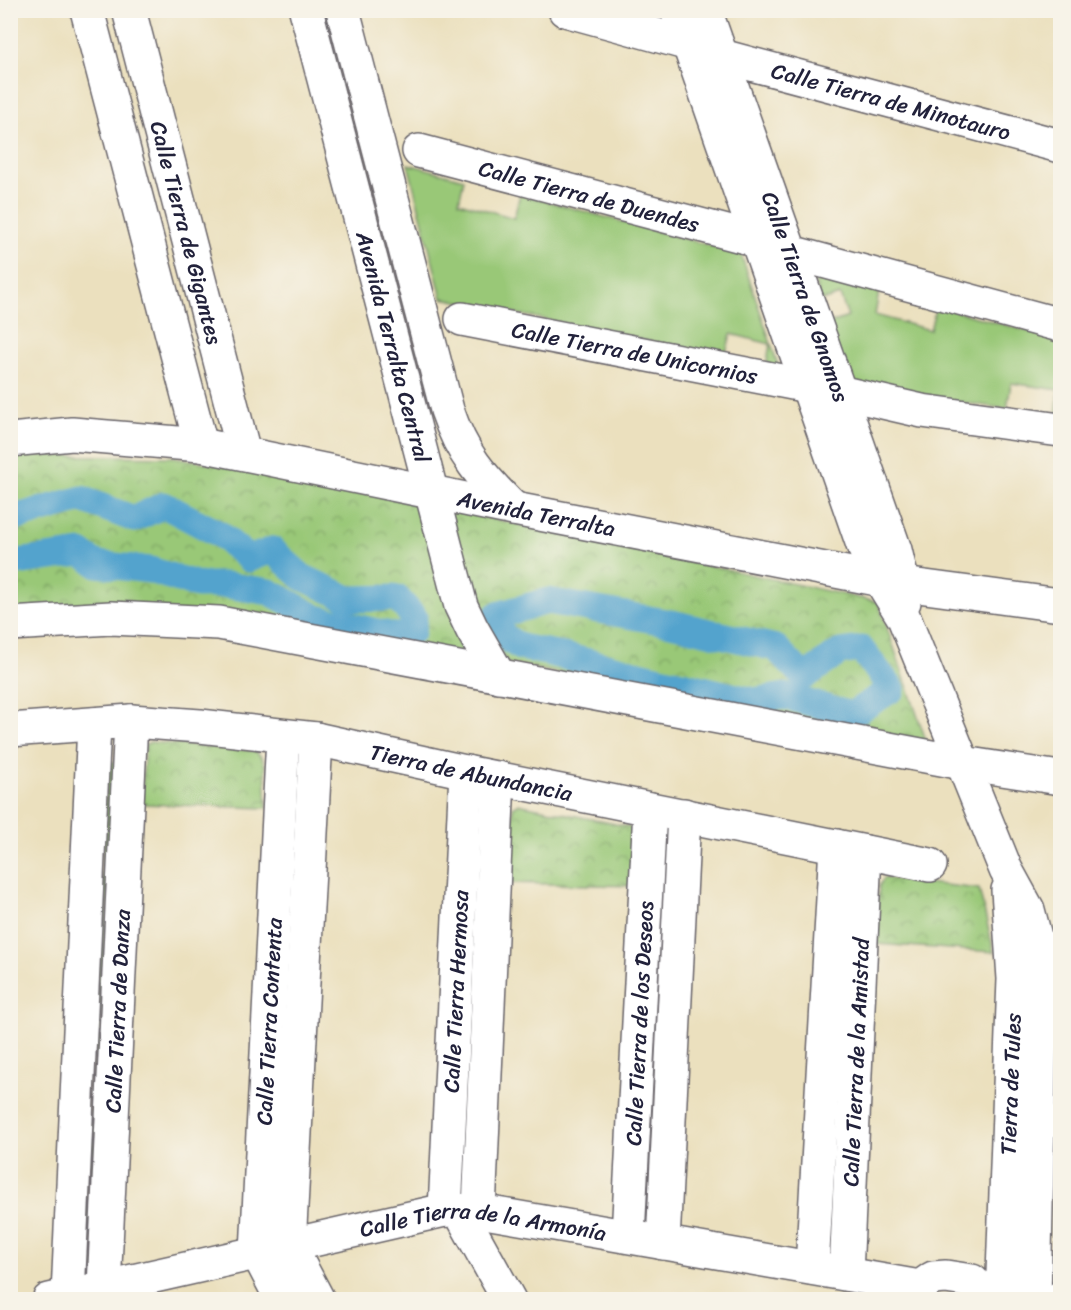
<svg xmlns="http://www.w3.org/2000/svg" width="1071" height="1310" font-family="Sriracha,sans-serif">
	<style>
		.grass { fill: #99c877; stroke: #5e7559; stroke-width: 1.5 }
		.park { fill: url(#park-crowns); stroke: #5e7559; stroke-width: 1.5 }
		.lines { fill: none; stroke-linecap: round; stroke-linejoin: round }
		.canal { stroke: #53a3cd; stroke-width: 27 }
		.minor-casing { stroke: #686469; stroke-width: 36 }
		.minor { stroke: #fff; stroke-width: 33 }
		.labels { text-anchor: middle; stroke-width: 4.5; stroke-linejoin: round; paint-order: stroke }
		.street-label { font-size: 22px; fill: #22223b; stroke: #f7f3e8 }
	</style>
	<defs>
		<pattern id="park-crowns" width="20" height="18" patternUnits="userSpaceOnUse" patternTransform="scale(1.5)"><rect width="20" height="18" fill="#99c877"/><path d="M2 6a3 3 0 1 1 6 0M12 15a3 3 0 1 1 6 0" fill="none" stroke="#7ca263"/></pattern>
	</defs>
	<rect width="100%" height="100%" fill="#f7f3e8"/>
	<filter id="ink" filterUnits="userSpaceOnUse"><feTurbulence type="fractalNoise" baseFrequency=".0167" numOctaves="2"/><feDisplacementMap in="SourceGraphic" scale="12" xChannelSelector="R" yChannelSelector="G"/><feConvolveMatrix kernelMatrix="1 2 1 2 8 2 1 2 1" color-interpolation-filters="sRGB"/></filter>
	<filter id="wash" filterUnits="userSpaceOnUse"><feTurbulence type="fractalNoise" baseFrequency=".008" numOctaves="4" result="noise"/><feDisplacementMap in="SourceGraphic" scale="24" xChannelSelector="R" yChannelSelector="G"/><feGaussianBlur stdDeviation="1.35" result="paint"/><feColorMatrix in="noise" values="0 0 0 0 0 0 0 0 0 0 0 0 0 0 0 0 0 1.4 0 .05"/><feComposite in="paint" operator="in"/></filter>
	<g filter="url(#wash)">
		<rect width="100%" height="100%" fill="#ebe0be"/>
		<!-- grass -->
		<path class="grass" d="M408 164 464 179 459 202 514 218 520 194 741 254 780 371 766 367 770 344 731 334 725 357 442 298Z
			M812 274 879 292 875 315 930 330 936 306 1060 340V416L1056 415 1059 390 1011 383 1007 409 849 386 828 324 848 317 840 295 821 301Z
			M111 762 115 763 89 1255H86L107 764Z
			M664 853 667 855 650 1208H646L644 1205Z"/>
		<!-- park -->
		<path class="park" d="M25 455 175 457 421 504 470 655 11 611V456Z
			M447 509 878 602 928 746 507 663 475 611Z
			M150 742 255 751 262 758 265 766 267 808 141 804 145 745Z
			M518 804 630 827 633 831 634 886 507 883 513 807Z
			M884 878 979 889 994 952 876 944 879 886Z"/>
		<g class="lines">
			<!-- canal -->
			<path class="canal" d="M10 519 82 499 134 519 164 505 221 535 249 559 272 550 302 577 349 599 397 598 414 617 412 631 398 637 317 618 270 592 226 585H198L150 570 97 564 81 553 10 563
				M548 601 671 623 776 648 804 677 840 652 861 649 892 689 851 715 785 696 753 701 546 652 520 647 502 635 497 615Z"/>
		</g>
	</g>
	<g filter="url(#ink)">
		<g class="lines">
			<defs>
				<g id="minor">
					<path d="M87 10 201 445"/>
					<path id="s1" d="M129 10 244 453"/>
					<path id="s2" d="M306 10 461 606 472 629 499 676"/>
					<path d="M343 10 447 410C462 455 481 476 514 509"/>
					<path d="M565 10 689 44"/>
					<path d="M677 10 863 545 880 579 904 618 1006 870 1028 910 1038 948 1041 980 1034 1300"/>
					<path id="s3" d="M705 10 895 550 903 584 904 602"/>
					<path id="s4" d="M721 56 1060 146"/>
					<path id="s5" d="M419 151 757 240"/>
					<path d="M790 252 1060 325"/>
					<path id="s6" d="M462 319 808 386"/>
					<path d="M839 392 922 411 1060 430"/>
					<path id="s7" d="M10 440 72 434 201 445 514 509 903 584 1060 605"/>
					<path d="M10 624 111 618 219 623 963 763 1060 778"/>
					<path id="s8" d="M10 730 131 721 200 726 316 739 466 772 930 865"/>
					<path d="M316 739 289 1245 318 1300"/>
					<path id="s9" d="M445 1210 466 772"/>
					<path d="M459 1210 509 1300"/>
					<path d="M479 1211 498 778"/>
					<path id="s10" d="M628 1236 650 809"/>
					<path d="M663 1243 684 815"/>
					<path d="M812 1268 836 846"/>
					<path id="s11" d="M846 1274 865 852"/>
					<path id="s12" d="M49 1300 445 1210 479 1211 920 1287 933 1278 946 1277 972 1281 991 1300"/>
					<path d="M70 1300 68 1295 94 724"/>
					<path id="s13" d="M111 1300 104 1287 131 721"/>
					<path id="s14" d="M282 1300 257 1252 283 736"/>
					<path id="s15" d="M1002 1300 1014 979 1008 890"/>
					<path d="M1058 1300 1060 1298"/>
				</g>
			</defs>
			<!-- minor casing -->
			<use href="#minor" class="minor-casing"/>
			<!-- minor -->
			<use href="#minor" class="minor"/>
		</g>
	</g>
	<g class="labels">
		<!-- street labels -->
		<g class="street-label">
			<text dy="8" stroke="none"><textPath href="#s4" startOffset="176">Calle Tierra de Minotauro</textPath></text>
			<text dy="8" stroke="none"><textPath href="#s5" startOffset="176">Calle Tierra de Duendes</textPath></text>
			<text dy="8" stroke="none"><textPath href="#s1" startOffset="230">Calle Tierra de Gigantes</textPath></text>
			<text dy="8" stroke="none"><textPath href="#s3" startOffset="304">Calle Tierra de Gnomos</textPath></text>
			<text dy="8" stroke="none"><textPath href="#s2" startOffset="348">Avenida Terralta Central</textPath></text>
			<text dy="8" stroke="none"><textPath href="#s6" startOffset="176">Calle Tierra de Unicornios</textPath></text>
			<text dy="8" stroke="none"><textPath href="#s7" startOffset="534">Avenida Terralta</textPath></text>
			<text dy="8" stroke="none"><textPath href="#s8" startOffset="466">Tierra de Abundancia</textPath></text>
			<text dy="8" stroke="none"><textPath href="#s9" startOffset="219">Calle Tierra Hermosa</textPath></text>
			<text dy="8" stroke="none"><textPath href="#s13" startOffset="291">Calle Tierra de Danza</textPath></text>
			<text dy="8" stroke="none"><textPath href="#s14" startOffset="285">Calle Tierra Contenta</textPath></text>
			<text dy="8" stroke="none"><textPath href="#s10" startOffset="213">Calle Tierra de los Deseos</textPath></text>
			<text dy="8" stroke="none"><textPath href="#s11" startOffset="212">Calle Tierra de la Amistad</textPath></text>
			<text dy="8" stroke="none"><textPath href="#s15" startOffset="216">Tierra de Tules</textPath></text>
			<text dy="8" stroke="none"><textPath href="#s12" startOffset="444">Calle Tierra de la Armonía</textPath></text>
		</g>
	</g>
	<!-- margin -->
	<rect width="1071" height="1310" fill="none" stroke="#f7f3e8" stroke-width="36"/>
</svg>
